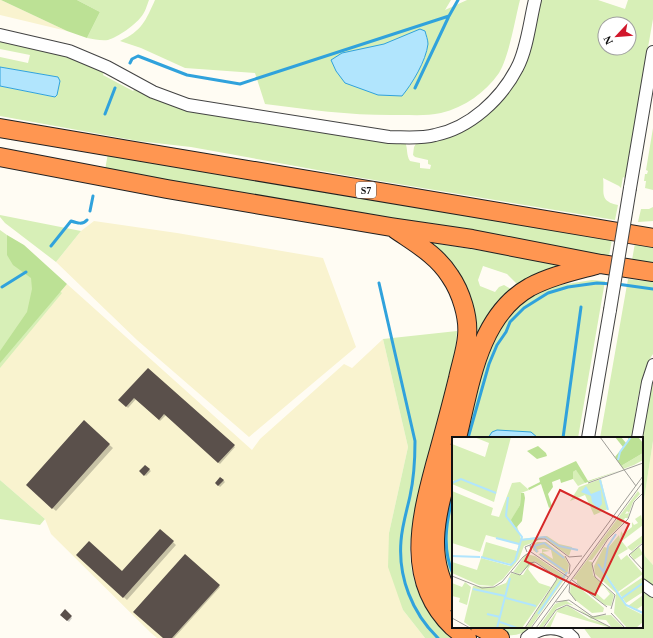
<svg xmlns="http://www.w3.org/2000/svg" width="653" height="638" font-family="'Times New Roman',serif">
	<style>
		.farmland { fill: #f9f3cf }
		.green { fill: #d7efb7; fill-rule: evenodd }
		.forest { fill: #bce195 }
		.water { fill: #b1e5fd; stroke: #30a2dc }
		.shadow { fill: #0003 }
		.lines { fill: none; stroke-linecap: round; stroke-linejoin: round }
		.stream { stroke: #30a2dc; stroke-width: 3 }
		.building { fill: #5a504b }
		.minor-casing { stroke: #434343; stroke-width: 12 }
		.tertiary-casing { stroke: #434343; stroke-width: 14 }
		.motorway-casing { stroke: #212121; stroke-width: 20 }
		.minor { stroke: #fff; stroke-width: 10 }
		.tertiary { stroke: #fff; stroke-width: 12 }
		.motorway { stroke: #ff9651; stroke-width: 18 }
		.tertiary-bridge-casing { stroke: #434343; stroke-width: 14; stroke-linecap: butt }
		.tertiary-bridge { stroke: #fff; stroke-width: 12 }
		.labels { text-anchor: middle; stroke-width: 4; stroke-linejoin: round; paint-order: stroke }
		.shield { fill: #fff; stroke: #585858; stroke-width: 1 }
		.shield-label { font-size: 10px; font-weight: bold; fill: #101010 }
		.inset-river { fill: none; stroke: #b1e5fd; stroke-width: 2 }
		.inset-road { fill: none; stroke: #9f9e98; stroke-width: 1 }
		.view { fill: #d62828; fill-opacity: 0.15; stroke: #d62828; stroke-width: 2 }
		.inset-edge { fill: none; stroke: #101010; stroke-width: 2 }
	</style>
	<rect width="100%" height="100%" fill="#fffcf3"/>
	<!-- farmland -->
	<path class="farmland" d="M0 0H1L67 31 0 15Z
		M94 221 177 233 323 258 356 347 249 437 137 340 56 262 81 231Z
		M67 284 252 450 260 439 344 364 352 368 383 339 408 447 389 533 403 610 425 638H157L151 633 51 534 45 519 0 480V363Z
		M653 441V565L645 556 642 543V513Z"/>
	<!-- green -->
	<path class="green" d="M77 0H149C147 5 145 13 141 17 135 25 118 37 108 40 101 41 94 39 87 38L100 12Z
		M155 0H451L445 10 467 0H520C515 19 509 57 499 73 485 93 465 107 441 113 428 116 414 115 401 115 356 116 311 110 265 104L255 73 185 68 141 48 120 41C142 31 146 20 155 0Z
		M541 0H598L625 9 628 0H653V19L625 178 623 177 621 188 619 186 603 178C605 191 598 201 618 205L615 220 350 176 191 147 138 141 0 116V86L55 97 58 77 0 67V57L28 63 30 55 0 49V41L70 57 104 72 103 75 133 91 135 89 160 101 172 105 405 142C408 148 406 155 410 161L420 163V168L430 169 431 165 428 164V160L415 157 413 155 414 147 417 142 477 123 499 104 518 77ZM605 24H629V48H605Z
		M653 128V190L645 188 646 181H644L645 174H647L648 171 646 170Z
		M108 153 612 239 609 256 105 170Z
		M653 207V221L638 222 641 209H649Z
		M0 215 81 231 56 262 5 223 0 217Z
		M0 230 7 235V243L62 293 0 368Z
		M420 241 566 264 518 285 507 274 483 266 478 280 480 286 495 292 499 287 504 285 511 289 512 292 475 342 471 329Z
		M635 243 653 246V263L632 260Z
		M628 279 653 282V354C639 373 636 414 632 438H600Z
		M592 280 605 281 578 438H538L537 436 492 432 488 438H461L496 330 523 301 537 292 554 286Z
		M457 331C456 356 449 381 443 405 434 438 423 471 417 505 414 520 409 540 410 556 412 588 427 616 451 638H425L403 610 388 567 389 533 408 447 383 339Z
		M653 381V441L642 513V438L647 402Z
		M453 468V593L439 548Z
		M0 480 45 519 40 525 0 519Z
		M642 543 645 556 653 565V586L642 577Z
		M642 592 653 598V638H591L583 627H642Z
		M488 627H535C513 638 510 638 488 627Z"/>
	<!-- forest -->
	<path class="forest" d="M1 0H77L100 12 87 38 67 31Z
		M7 235 24 245 67 284 0 363V351L27 312 32 289 31 278 13 265 7 255Z"/>
	<!-- water -->
	<path class="water" d="M420 29 425 31C426 35 428 40 428 44 426 61 412 84 402 96L378 95 345 83 336 71 331 60 342 53 384 44Z
		M0 67 58 77 60 81 57 95 55 97 0 86Z
		M497 430 531 432 538 438H488L492 432Z"/>
	<!-- shadow -->
	<path class="shadow" d="M148 369 235 447 220 464 166 415 160 421 136 399 128 408 120 400Z
		M84 422 113 448 56 511 27 485Z
		M145 466 151 471 146 476 141 471Z
		M221 478 225 482 220 487 216 483Z
		M173 542 176 545 127 600 81 559 122 572Z
		M185 555 220 587 174 638H164Z
		M65 611 72 618 69 622 61 615Z"/>
	<g class="lines">
		<!-- stream -->
		<path class="stream" d="M130 63 132 59 138 56 187 75 240 84 449 16
			M415 88 449 16 458 0
			M105 114 115 88
			M90 211 93 196
			M51 246 71 221C77 223 83 225 87 220
			M379 283 415 441C415 459 414 478 410 496 407 510 402 526 401 541 398 577 412 613 438 638
			M617 284 653 289
			M2 287 26 272
			M468 438 489 364 497 345 506 332 510 322 524 308 548 293 568 287 597 283 612 284
			M563 438 581 307
			M453 496C446 522 442 549 453 574"/>
	</g>
	<!-- building -->
	<path class="building" d="M148 368 235 445 218 463 164 414 159 420 134 398 126 407 118 400Z
		M84 420 110 444 52 509 26 485Z
		M145 465 150 469 144 476 139 471Z
		M220 477 224 480 218 486 215 483Z
		M160 529 174 541 123 598 76 555 89 541 122 571Z
		M185 554 220 585 172 638H163L133 612Z
		M65 609 72 616 67 621 60 615Z"/>
	<g class="lines">
		<defs>
			<path id="minor" d="M637 438 647 382 653 364
				M642 584 653 592"/>
			<path id="tertiary" d="M0 35 69 51 107 67 153 92 188 105 389 137C404 137 420 139 435 135 470 128 501 99 517 68 527 50 530 20 535 0
				M630 188 653 52
				M588 438 610 310
				M527 638C540 626 560 624 573 638"/>
			<path id="motorway" d="M0 128 129 150 653 238
				M0 157 167 189 391 227 472 239 601 264 653 272
				M395 229C415 243 437 255 450 276 461 292 469 317 467 336 466 350 461 364 458 378 451 407 443 436 435 465 420 521 405 581 453 627
				M457 438C470 386 478 316 530 287 551 276 574 271 596 265
				M453 453C440 505 420 553 453 602
				M453 627 467 638
				M480 627 500 638"/>
		</defs>
		<!-- minor casing -->
		<use href="#minor" class="minor-casing"/>
		<!-- tertiary casing -->
		<use href="#tertiary" class="tertiary-casing"/>
		<!-- motorway casing -->
		<use href="#motorway" class="motorway-casing"/>
		<!-- minor -->
		<use href="#minor" class="minor"/>
		<!-- tertiary -->
		<use href="#tertiary" class="tertiary"/>
		<!-- motorway -->
		<use href="#motorway" class="motorway"/>
		<defs>
			<path id="tertiary-bridge" d="M610 310 630 188"/>
		</defs>
		<!-- tertiary-bridge casing -->
		<use href="#tertiary-bridge" class="tertiary-bridge-casing"/>
		<!-- tertiary-bridge -->
		<use href="#tertiary-bridge" class="tertiary-bridge"/>
	</g>
	<g class="labels">
		<!-- shield labels -->
		<rect class="shield" x="356" y="182" width="20" height="16" rx="3"/>
		<g class="shield-label">
			<text x="366" y="194">S7</text>
		</g>
	</g>
	<!-- overview -->
	<g transform="translate(452 437)">
		<rect width="191" height="191" fill="#fffcf3"/>
		<path d="M22 0H59L42 65 0 47 2 44 0 42V7L33 20 37 6ZM191 16V23L182 28 171 32 169 29ZM124 33 126 34 133 46 126 49 121 42V35ZM149 42 156 72 142 78 133 58 118 64 127 50ZM68 45 77 53 69 56 68 68 62 79 69 102 95 99 107 107 120 110 117 119 92 101 72 109 67 122 51 142 41 149 27 148 0 136V125L25 133 29 121 58 129 59 127 30 120 34 105 65 114 67 107 34 98 28 115 0 106V54L41 71 39 78 47 80 60 46ZM186 54 188 57 181 65 177 76 175 74 173 77 177 76 176 81H173L169 87 175 82 156 101 140 123H138L136 124 140 125 141 138 151 148 143 155 152 163 158 157 152 149 162 158 159 169 153 168 125 146V143L121 142ZM189 78 191 88 170 104 168 102 176 112 166 118 169 123 175 118 191 137 166 155 153 136 175 170 191 178V185L184 191H175L162 176 164 156 143 137 142 129 152 110 156 111 167 98 168 102 169 94 171 97 180 90V85L182 88 186 86 183 82ZM191 98V105L180 114 177 112 175 110ZM85 105H94L112 119 117 128 115 138 86 117 90 116V112L98 114 90 115 101 122 99 113 91 111 85 113 87 114 85 116 81 113V108ZM187 110 191 117 182 123 178 117ZM74 117 83 119 114 140 78 191H74L105 142 102 137 83 124 67 137 61 135ZM82 126 84 128 78 129 76 132 82 140 87 146 99 150 70 191H20L12 185 21 149 43 150 54 146 59 136 71 138 77 128ZM191 140V155L174 166 167 156ZM13 145 19 150 15 168 7 165 8 161 0 159V146L10 150ZM119 145 121 149 123 147 152 171 151 175 140 176 122 162 118 156ZM191 158V168L185 172 176 169ZM113 163 138 179 159 178 172 191H160L154 183 139 182 123 169 115 167 105 171 90 191H86L103 167ZM116 169 137 182 148 185 159 191 105 175 98 191H93L107 171Z" fill="#d7efb7"/>
		<path d="M163 0H169L174 6 177 3 175 0H186L191 6V16L169 29 163 20 171 10ZM86 9 94 16 95 19 85 22 75 14ZM124 24 136 44 169 33 133 46 124 33 121 35V42L109 46 108 42 100 45 101 50 96 57 100 69 97 71 89 47 77 53 76 51 88 45 87 41ZM69 56H72L73 61 70 84 64 91 59 83 68 68Z" fill="#bce195"/>
		<path d="M134 49 139 57 149 53 150 67 146 72 140 65 139 59 129 55Z" fill="#b1e5fd"/>
		<path class="inset-river" d="M166 23 168 15 179 0M148 43 156 73M0 46 9 42 44 56M44 101 67 107M69 103 93 100 107 109 126 113M85 115 82 109 92 106 112 121M88 117 113 134M0 119 28 120M29 120 59 128 63 124 70 100 54 79 56 60M146 127 174 168 191 176M152 134 156 109 164 97M21 152 53 159M54 161 84 169M170 161 191 146M35 177 48 180M86 177 115 135M48 185 65 191M45 191 58 141"/>
		<path class="inset-road" d="M148 0 184 49M136 46 191 26M191 106 177 118 191 133M78 108 86 102H93L117 120 130 119M79 115 116 140M113 119 118 128 117 137M59 135 68 138 78 126 83 125 101 137 105 142 73 191M0 139 30 151 42 150 50 145 71 120 79 114 78 108 73 110 75 115M120 143 155 170M118 146 117 155 124 164M104 165 117 163 141 180 154 177M159 172 163 158 143 140 140 127 156 102 176 82 182 65 191 56M159 176 173 191M0 181 18 191M79 191 191 39M84 191 191 45M91 191 104 173 115 168 160 191"/>
		<path class="view" d="M108 53 177 87 143 158 73 124Z"/>
		<rect width="191" height="191" class="inset-edge"/>
	</g>
	<!-- north arrow -->
	<g transform="translate(617 36) rotate(244)"><circle r="19" fill="#ffffff" stroke="#9f9f9f"/>
	<path d="M0-3L7 15L0 10L-7 15Z" fill="#d1172b"/>
	<text y="-6" font-size="11" font-weight="bold" text-anchor="middle" fill="#101010">N</text>
	</g>
</svg>
